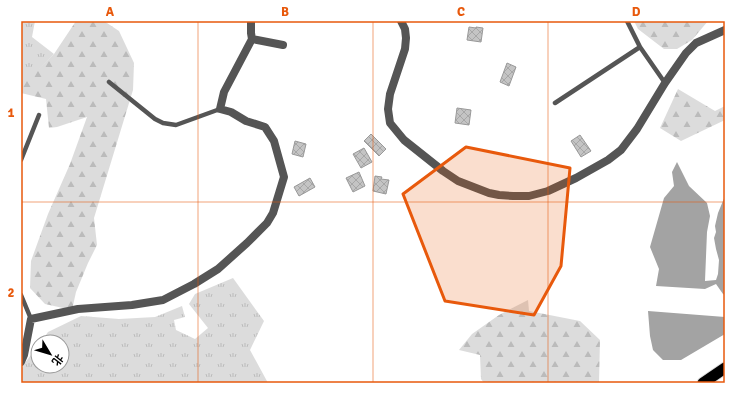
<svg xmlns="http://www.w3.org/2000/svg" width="746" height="404" font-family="Signika,'Noto Sans SC',sans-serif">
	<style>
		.grass { fill: url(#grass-tufts) }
		.forest { fill: url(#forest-firs) }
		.water { fill: #a3a3a3 }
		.building { fill: url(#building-cross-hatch); stroke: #999 }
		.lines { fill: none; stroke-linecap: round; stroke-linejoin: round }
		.trunk-casing { stroke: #dbdbdb; stroke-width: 13 }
		.service { stroke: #555; stroke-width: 4.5 }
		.minor { stroke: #555; stroke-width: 8 }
		.trunk { stroke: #000; stroke-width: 11 }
		.marked { fill: #e8590c; fill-opacity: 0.2; stroke: #e8590c; stroke-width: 3; stroke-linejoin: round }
		.grid { fill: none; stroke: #e8590c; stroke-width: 1; stroke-opacity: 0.55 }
		.neatline { fill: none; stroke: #e8590c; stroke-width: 1.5 }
		.grid-label { font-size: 13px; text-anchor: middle; font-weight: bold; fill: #e8590c }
	</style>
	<defs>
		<pattern id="grass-tufts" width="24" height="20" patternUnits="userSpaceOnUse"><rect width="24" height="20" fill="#dcdcdc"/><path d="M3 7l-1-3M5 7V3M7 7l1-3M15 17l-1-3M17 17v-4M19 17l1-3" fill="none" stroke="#bbb"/></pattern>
		<pattern id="forest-firs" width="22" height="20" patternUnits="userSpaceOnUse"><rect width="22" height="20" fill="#dcdcdc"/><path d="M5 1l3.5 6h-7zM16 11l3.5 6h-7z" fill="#bbb"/></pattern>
		<pattern id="building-cross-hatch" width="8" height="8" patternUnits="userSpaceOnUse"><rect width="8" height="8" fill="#c4c4c4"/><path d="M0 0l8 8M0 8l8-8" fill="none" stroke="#a7a7a7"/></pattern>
	</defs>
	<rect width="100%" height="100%" fill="#fff"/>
	<!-- grass -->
	<path class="grass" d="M21 21H35L32 37 54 54 34 75 21 79Z
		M233 278 264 321 250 350 268 383H21V371L24 364 38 346V366H62V342H41L48 332 81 316 119 319 155 317 182 306 185 317 174 320 176 330 195 339 208 328 189 304 195 294Z"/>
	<!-- forest -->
	<path class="forest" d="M76 21H104L119 31 134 63 133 90 94 218 97 245 88 263 76 292 72 310 45 304 30 288 31 261 48 214 70 164 87 117 57 127 49 128 46 99 21 93V77L39 69 54 54Z
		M634 21H708L692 40 677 49H664L638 29Z
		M678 89 715 111 725 106V120L681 141 660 128Z
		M528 300 529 311 580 321 600 340 599 383H484L481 379 480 355 459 350 472 334 499 315Z"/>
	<!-- water -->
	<path class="water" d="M677 162 689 186 707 203 710 216 707 232 705 281 716 280 718 274 719 260 716 249 714 238 716 232 715 226 718 213 725 196V295L723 294 716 284 705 289 656 286 659 269 650 247 664 198 674 186 672 172Z
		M648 311 725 317V334L681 360H663L653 350 650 336Z"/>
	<!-- building -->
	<path class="building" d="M469 27 476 28V27L483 28 481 42 467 40Z
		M507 63 516 67 509 86 500 82Z
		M457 108 471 110 469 125 455 123Z
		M371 134 386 149 379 156 364 141Z
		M580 135 591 151 581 157 571 141Z
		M295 141 306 144 303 157 292 154Z
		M364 148 372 162 361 168 353 154Z
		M359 172 365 186 353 192 346 178Z
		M375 176 382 177 381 179 389 180 386 194 373 191Z
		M310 178 315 187 299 196 294 187Z"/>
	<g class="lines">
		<defs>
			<path id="trunk" d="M703 383 725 368"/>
		</defs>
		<!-- trunk casing -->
		<use href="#trunk" class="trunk-casing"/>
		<!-- service -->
		<path class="service" d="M627 21 640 47 665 83
			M109 82 155 119 163 123 176 125 220 109
			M555 103 640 47
			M21 160 39 115
			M21 295 31 319"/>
		<!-- minor -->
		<path class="minor" d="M401 21 405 29 406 38 405 49 390 94 388 109 390 123 404 140 443 171 458 181 489 193 499 195 513 196H529L548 191 576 178 608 160 621 150 637 129 665 83 686 53 696 43 725 30
			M252 39 283 45
			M21 362 24 355 31 319 78 309 132 305 163 300 194 284 218 269 247 243 267 223 273 213 284 177 274 141 265 127 246 121 231 112 220 109 224 92 252 39 251 33V21"/>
		<!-- trunk -->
		<use href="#trunk" class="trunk"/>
	</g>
	<!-- marked area -->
	<path class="marked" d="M466 147 570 168 561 266 534 315 445 301 403 194Z"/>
	<!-- grid -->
	<path class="grid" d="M198 21V383M373 21V383M548 21V383M21 202H725"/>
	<!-- border -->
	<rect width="746" height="404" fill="none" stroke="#ffffff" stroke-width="44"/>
	<!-- north arrow -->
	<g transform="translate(50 354) rotate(128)"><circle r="19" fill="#ffffff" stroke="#999999"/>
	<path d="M0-3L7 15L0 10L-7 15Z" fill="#000000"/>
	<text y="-6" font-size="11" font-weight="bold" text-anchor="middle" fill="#000000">北</text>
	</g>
	<rect x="22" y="22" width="702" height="360" class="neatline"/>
	<g class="grid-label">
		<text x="110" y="16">A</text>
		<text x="285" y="16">B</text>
		<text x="461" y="16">C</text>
		<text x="636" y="16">D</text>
		<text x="11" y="117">1</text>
		<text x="11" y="297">2</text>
	</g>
</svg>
